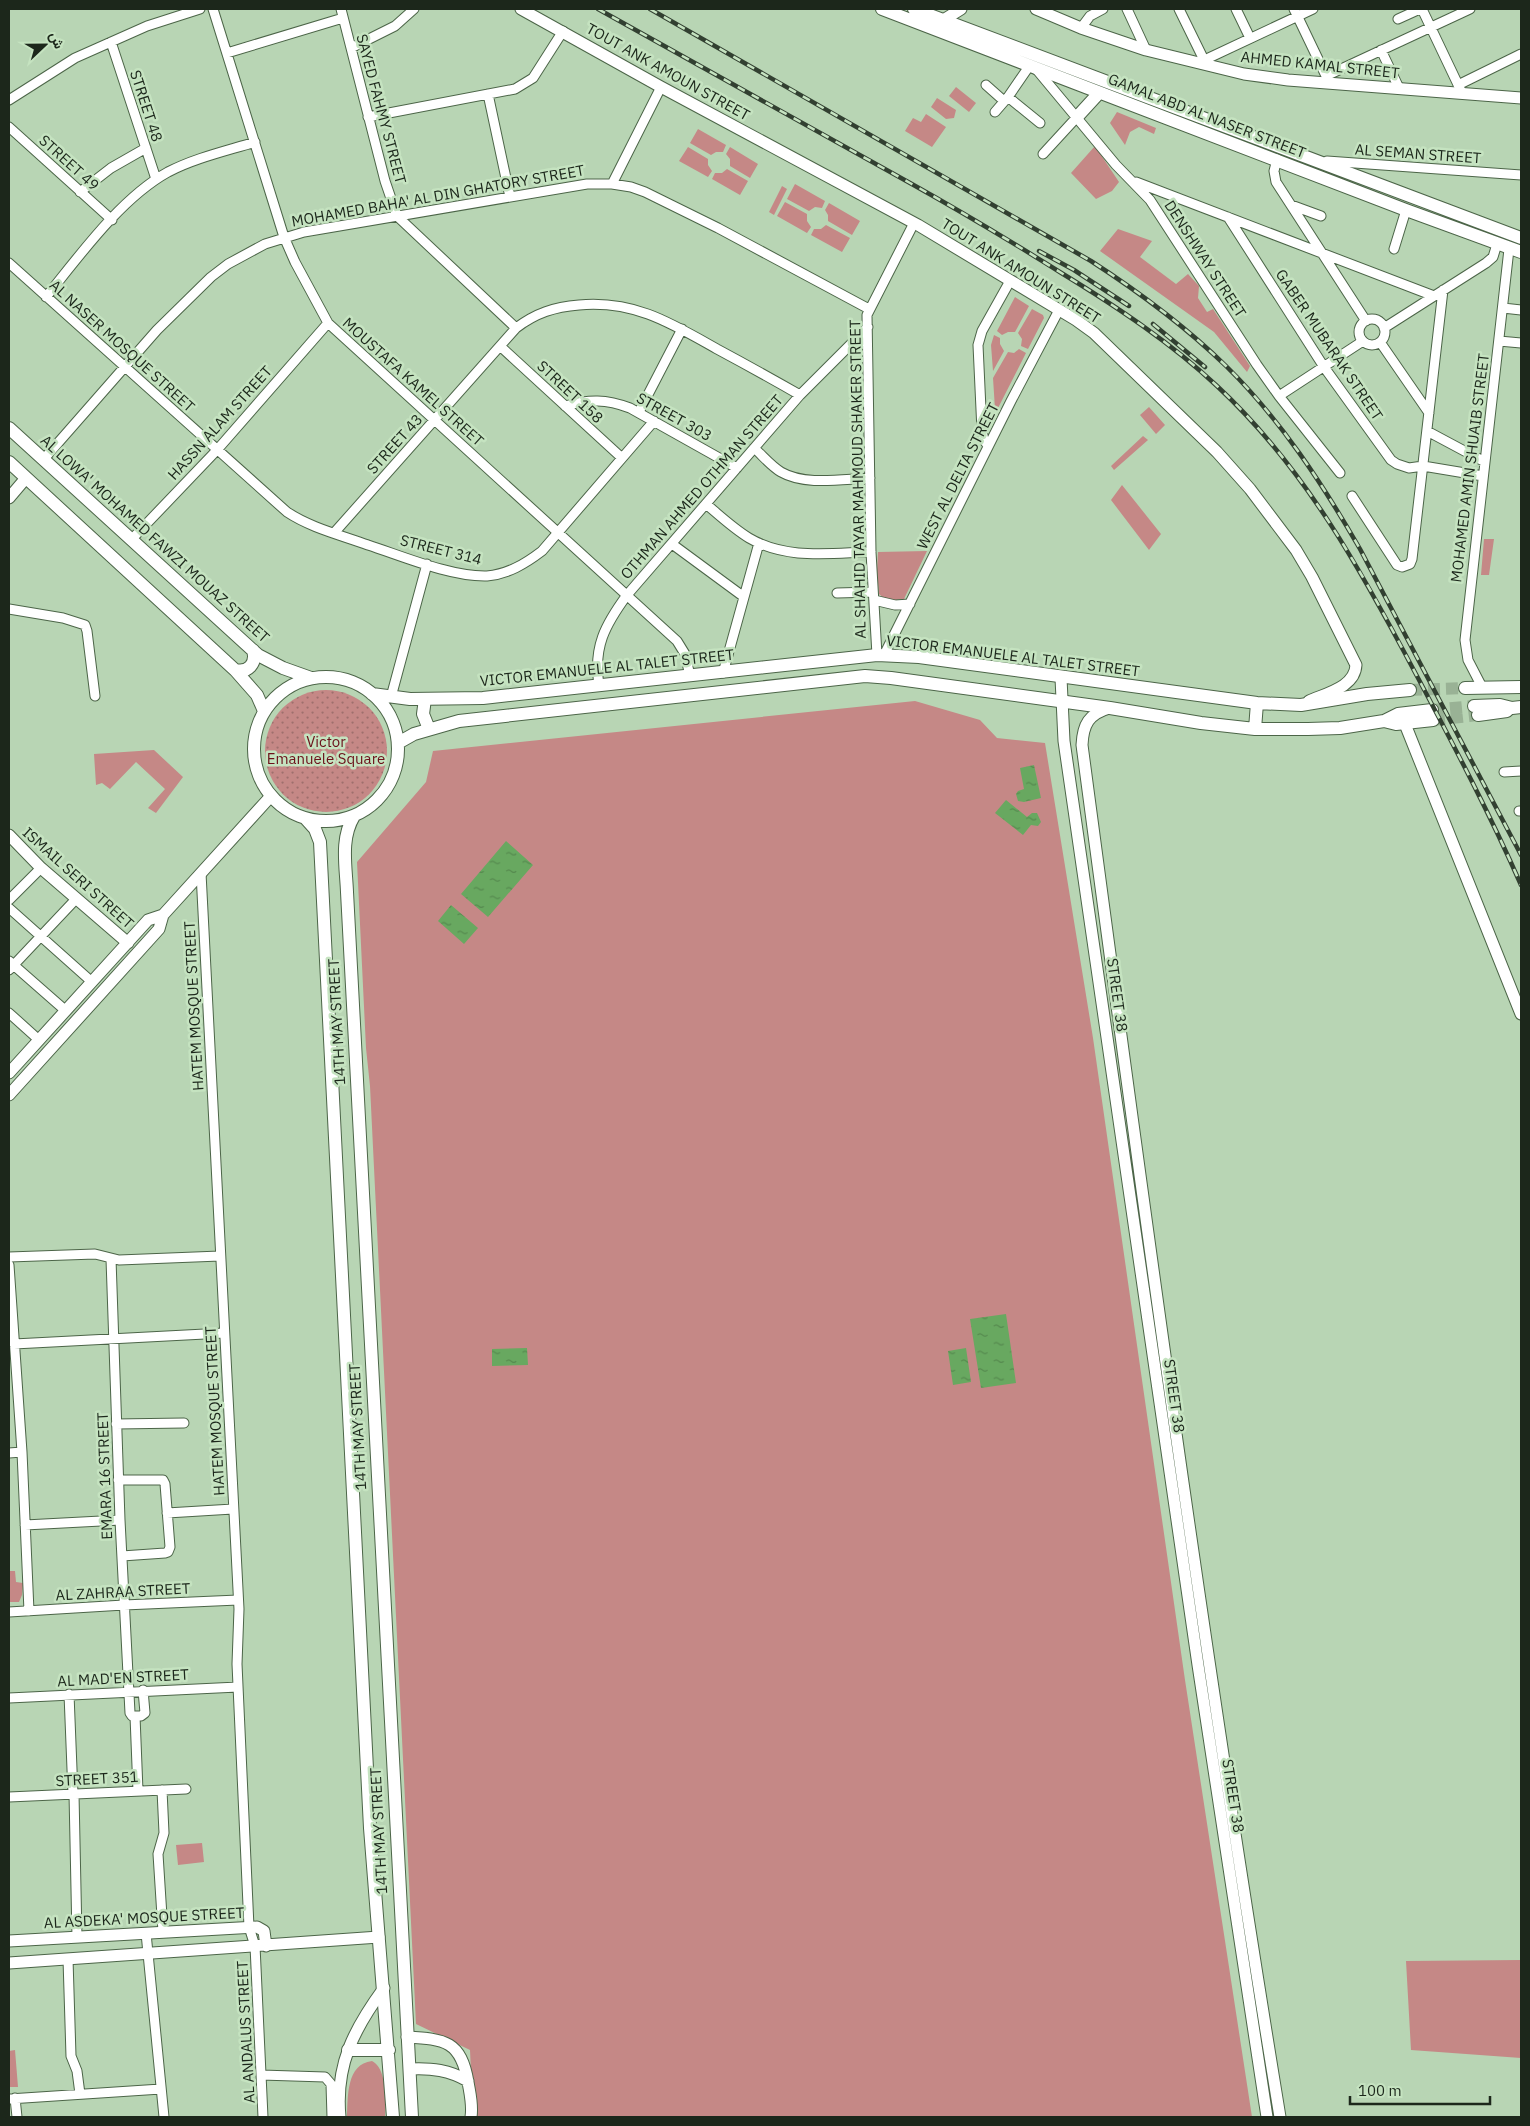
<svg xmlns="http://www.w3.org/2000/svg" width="1530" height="2126" font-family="'IBM Plex Sans',Vazirmatn,sans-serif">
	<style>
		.green { fill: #c58886 }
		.garden { fill: url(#garden-dots) }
		.water { fill: url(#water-ripples) }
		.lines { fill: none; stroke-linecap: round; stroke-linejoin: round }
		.primary-tunnel { stroke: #99b295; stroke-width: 12; stroke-dasharray: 12 6; stroke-linecap: butt }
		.street-casing { stroke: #4c6548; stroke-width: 11 }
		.secondary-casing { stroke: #4c6548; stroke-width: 13 }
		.primary-casing { stroke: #4c6548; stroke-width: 14 }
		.street { stroke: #fff; stroke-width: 9 }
		.secondary { stroke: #fff; stroke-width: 11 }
		.primary { stroke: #fff; stroke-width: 12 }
		.rail-casing { stroke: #324031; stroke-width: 4.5 }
		.rail { stroke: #c5e3c0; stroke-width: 2.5; stroke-dasharray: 8; stroke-linecap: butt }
		.labels { text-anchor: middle; stroke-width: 5; stroke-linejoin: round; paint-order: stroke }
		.street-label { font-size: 15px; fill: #1c271b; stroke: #c5e3c0 }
		.park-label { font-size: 15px; fill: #6b111a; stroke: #c5e3c0 }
	</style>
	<defs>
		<pattern id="garden-dots" width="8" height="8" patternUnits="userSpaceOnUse" patternTransform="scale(1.25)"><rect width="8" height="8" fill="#c58886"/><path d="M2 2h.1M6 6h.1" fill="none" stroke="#9f6f6d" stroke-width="1.8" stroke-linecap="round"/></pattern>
		<pattern id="water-ripples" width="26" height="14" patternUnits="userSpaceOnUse" patternTransform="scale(1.25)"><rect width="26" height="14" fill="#68a860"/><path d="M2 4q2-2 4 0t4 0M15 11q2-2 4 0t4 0" fill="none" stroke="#55894e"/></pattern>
	</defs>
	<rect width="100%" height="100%" fill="#b8d5b4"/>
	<!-- green -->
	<path class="green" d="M956 87 976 103 969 112 949 96Z
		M937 98 956 110 954 118 946 119 931 107Z
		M1117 112 1156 128 1154 134 1139 127 1130 132 1125 145 1110 123Z
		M926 114 946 127 932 147 905 131 913 118 921 122Z
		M698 129 726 145 723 152H716L711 155 690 143Z
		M1095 146 1119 182 1112 191 1096 199 1071 173Z
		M688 147 708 159V165L712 171 708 177 679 161Z
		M730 147 758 164 750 178 730 166V159L726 154Z
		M727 169 748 181 740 195 712 179 715 173H722Z
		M795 184 825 201 822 208 815 207 809 211 787 199Z
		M782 186 787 189 774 215 769 212Z
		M785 202 807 214V221L811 227 807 233 777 216Z
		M829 203 860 221 852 235 828 221V215L825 210Z
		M826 225 850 238 842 252 811 235 814 229H821Z
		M1118 229 1152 241 1140 257 1176 284 1188 274 1199 286 1198 298 1207 312 1213 309 1250 366 1247 372 1214 332 1100 251Z
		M1015 297 1029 306 1015 332H1008L1002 335 997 331Z
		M1032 309 1043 315 1044 318 1028 349 1021 346 1022 339 1018 333Z
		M994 335 1000 338V344L1004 351 993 371 991 345Z
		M1019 349 1026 353 997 410 995 409 993 378 1008 352 1014 353Z
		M1149 407 1165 425 1156 434 1140 415Z
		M1143 436 1148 440 1114 470 1111 466Z
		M1122 485 1161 534 1149 550 1111 500Z
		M1484 539H1494L1489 575H1481Z
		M927 551 904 599 887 601 879 594 877 571 878 552Z
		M915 701 980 720 997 738 1045 743 1093 1038 1185 1680 1252 2117H473L470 2050 416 2024 370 1086 366 1048 357 862 426 782 433 751Z
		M154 750 183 777 156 813 148 808 165 789 136 762 110 789 102 783 96 785 94 754Z
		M9 1571H15L16 1582 23 1583 22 1595 19 1602H9Z
		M202 1843 204 1862 178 1865 176 1845Z
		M1521 1960V2058L1411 2050 1406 1961Z
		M15 2050 18 2087H9V2051Z
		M372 2061C387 2068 386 2102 385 2117H347C348 2097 346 2064 372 2061Z"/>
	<!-- garden -->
	<path class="garden" d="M265 751a61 61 0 1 1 122 0a61 61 0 1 1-122 0Z"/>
	<!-- water -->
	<path class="water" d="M1034 765 1041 798 1024 802 1018 801 1016 794 1018 791 1024 789 1020 768Z
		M1006 800 1027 817 1032 813H1037L1041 822 1038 826 1031 825 1023 835 995 813Z
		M506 841 533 865 488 917 461 894Z
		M451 905 478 928 464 944 438 921Z
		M1006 1314 1016 1383 981 1388 970 1319Z
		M527 1348 528 1365 492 1366V1349Z
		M966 1348 971 1382 953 1385 948 1351Z"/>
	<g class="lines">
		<!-- primary-tunnel -->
		<path class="primary-tunnel" d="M1410 690 1465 688
			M1432 710 1474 706
			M1433 720 1478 715"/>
		<defs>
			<path id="street" d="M213 9 284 237 295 262 328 323 677 641 685 654 690 676
				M341 9 385 181 397 216 516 328
				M1127 9 1146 50
				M1179 9 1204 60
				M1236 9 1250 38
				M1294 9 1328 80
				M1422 9 1462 93
				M1398 19 1420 9
				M1081 28 1090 16 1103 9
				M111 42 156 179
				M351 48 395 26 414 9
				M1381 50 1399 88
				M227 53 343 18
				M1198 63 1313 9
				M1037 70 1116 165 1150 200 1257 365 1279 396 1340 473
				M1326 76 1470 9
				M986 85 1004 101
				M1458 85 1521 54
				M488 94 510 197
				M1008 97 1040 123
				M9 100 75 58 147 26 200 9
				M995 112 1008 97 1030 65
				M368 117 515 89 533 78 563 31
				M9 127 112 220
				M1043 154 1077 117
				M1277 159 1274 171 1276 182 1366 321
				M1327 161 1521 175
				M1136 182 1434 296
				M612 184 661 87
				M80 192 111 168 146 148
				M1291 205 1321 216
				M1228 217 1324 367 1391 460 1397 464 1409 468 1423 466 1483 476
				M1394 249 1406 210
				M9 263 287 512C311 528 341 535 368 545 402 556 451 577 487 576 508 574 525 564 542 551L654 421
				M46 297C80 255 121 198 168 172 195 158 226 151 255 142
				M1503 308 1521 310
				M1359 332a13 13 0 1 1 26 0a13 13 0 1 1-26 0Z
				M1384 328 1486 263 1493 257 1497 244
				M1499 341 1521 343
				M1380 342 1429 413
				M500 346 622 458
				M1279 396 1363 341
				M565 406C589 399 606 399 630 408L737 468
				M639 412 682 329
				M1427 431 1485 462
				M988 446 984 440 982 431 978 345 982 331 1010 281
				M754 448C763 456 771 466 781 472 805 486 842 479 870 478
				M43 460 157 330 211 277 228 264 265 244 304 232 587 184H612L631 187 645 192 718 228 869 309
				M1352 496 1397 565 1402 567 1410 564 1412 559 1443 290
				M706 504C720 516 734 529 749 538 786 560 830 553 871 552
				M334 533 516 328C536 313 554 307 579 305 634 300 671 323 717 349 745 364 772 379 800 395
				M131 540 217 450 328 323
				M672 544 744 597
				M837 593 873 592
				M874 600 895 605 910 604
				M9 609 63 618 85 625 87 631 95 696
				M877 655 871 552 867 315 914 223
				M884 655 1011 401 1059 310
				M723 673 759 543
				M599 685C593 647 605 625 627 595L800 395 868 327
				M1482 687 1468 660 1465 640 1509 249
				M391 697 427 564
				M1504 772 1521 771
				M1519 811H1521
				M201 873 239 1609 237 1664 249 1927 255 1946 263 2117
				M9 900 41 868
				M9 908 92 982
				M9 961 66 1011
				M9 970 76 899
				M9 1013 39 1040
				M9 1257 95 1254 119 1260 220 1256
				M111 1259 120 1520 130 1713 132 1716H141L145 1713 143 1690
				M9 1265 22 1452 29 1611
				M14 1344 224 1333
				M116 1424 184 1423
				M9 1453 22 1452
				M118 1480H163L165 1484 170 1547 168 1552 165 1553 122 1556
				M167 1513 233 1509
				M25 1525 120 1520
				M9 1612 124 1605 238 1600
				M69 1694 73 1794
				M9 1698 238 1687
				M135 1716 138 1791
				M162 1790 164 1833 158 1854 163 1932
				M74 1794 77 1937
				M9 1797 186 1789
				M146 1933 164 2117
				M68 1959 71 2056 77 2071 80 2094
				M261 2075 325 2077 331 2084 332 2117
				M15 2098 17 2117
				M9 2099 161 2089"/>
			<path id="secondary" d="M521 9 661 87 918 225 1076 320 1094 333 1217 452 1250 489 1296 550 1312 577 1356 665C1355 687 1327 693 1309 701
				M1036 9 1081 28 1146 50 1244 74 1288 80 1521 98
				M937 24 961 9
				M9 498 26 478
				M1061 678 1064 741 1198 1665 1267 2117
				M1109 708C1089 714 1083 724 1082 745 1143 1203 1205 1661 1280 2117
				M1405 724 1521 1014
				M9 835 41 868 128 943
				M9 1073 148 920 163 915
				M9 1095 159 929 163 915 271 796
				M9 1941 257 1927 264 1931 266 1946
				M9 1963 379 1937
				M407 2037C445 2039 461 2041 468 2082 470 2094 473 2105 471 2117
				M410 2069C432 2068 449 2070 468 2081
				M340 2117C335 2065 354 2029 384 1988"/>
			<path id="primary" d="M882 9 1406 210 1521 252
				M914 9 1521 238
				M1077 117 1099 93
				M9 428 258 655 283 668 311 678
				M9 462 235 670 257 695 264 711
				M235 670C248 673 257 664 253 650
				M254 749a72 72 0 1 1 144 0a72 72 0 1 1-144 0Z
				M1465 688 1521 687
				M372 694 410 699 483 698 877 655 919 657 1257 703 1301 705 1367 694 1410 690
				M425 699 423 714 429 729
				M1474 706 1500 705 1512 708 1521 707
				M1478 715 1507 711
				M1384 721 1398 714 1432 710
				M1255 729 1257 703
				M398 743 414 734 459 721 865 676 891 678 1110 708 1201 723 1255 729H1308L1340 728 1384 721 1396 724 1433 720
				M354 816C340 839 346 866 347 892L412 2117
				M306 819 315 829 320 842 370 1828 393 2117
				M348 2050H389"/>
		</defs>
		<!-- street casing -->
		<use href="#street" class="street-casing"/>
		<!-- secondary casing -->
		<use href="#secondary" class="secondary-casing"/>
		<!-- primary casing -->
		<use href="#primary" class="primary-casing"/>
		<!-- street -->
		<use href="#street" class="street"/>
		<!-- secondary -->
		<use href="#secondary" class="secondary"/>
		<!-- primary -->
		<use href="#primary" class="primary"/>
		<defs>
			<path id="rail" d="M598 9C702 67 806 125 910 183 962 212 1012 242 1063 274 1117 307 1170 342 1217 386 1306 469 1362 572 1418 678 1454 746 1490 814 1521 885
				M650 9 1091 261C1139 292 1185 326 1226 366 1280 419 1322 483 1360 549L1521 855
				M1039 251 1074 270 1129 306
				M1153 324 1205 367"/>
		</defs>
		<!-- rail casing -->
		<use href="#rail" class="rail-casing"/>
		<!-- rail -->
		<use href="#rail" class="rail"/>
	</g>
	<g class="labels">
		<!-- street labels -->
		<g class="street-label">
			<text transform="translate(1320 65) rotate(6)" y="5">AHMED KAMAL STREET</text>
			<text transform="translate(668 72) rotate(29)" y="5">TOUT ANK AMOUN STREET</text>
			<text transform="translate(146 106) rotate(72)" y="5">STREET 48</text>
			<text transform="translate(381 109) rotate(75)" y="5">SAYED FAHMY STREET</text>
			<text transform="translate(1207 116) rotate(21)" y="5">GAMAL ABD AL NASER STREET</text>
			<text transform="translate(1418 154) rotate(4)" y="5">AL SEMAN STREET</text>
			<text transform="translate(69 163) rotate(42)" y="5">STREET 49</text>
			<text transform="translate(438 196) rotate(-10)" y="5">MOHAMED BAHA' AL DIN GHATORY STREET</text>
			<text transform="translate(1205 259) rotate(57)" y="5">DENSHWAY STREET</text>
			<text transform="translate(1021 271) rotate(32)" y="5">TOUT ANK AMOUN STREET</text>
			<text transform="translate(1329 345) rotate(56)" y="5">GABER MUBARAK STREET</text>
			<text transform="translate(122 346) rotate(42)" y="5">AL NASER MOSQUE STREET</text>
			<text transform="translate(413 382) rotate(42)" y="5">MOUSTAFA KAMEL STREET</text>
			<text transform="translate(570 392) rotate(43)" y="5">STREET 158</text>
			<text transform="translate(674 417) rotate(29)" y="5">STREET 303</text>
			<text transform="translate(220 423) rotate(-48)" y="5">HASSN ALAM STREET</text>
			<text transform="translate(395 444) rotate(-48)" y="5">STREET 43</text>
			<text transform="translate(1470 468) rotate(-83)" y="5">MOHAMED AMIN SHUAIB STREET</text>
			<text transform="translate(958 476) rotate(-63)" y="5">WEST AL DELTA STREET</text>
			<text transform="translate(858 479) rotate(-91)" y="5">AL SHAHID TAYAR MAHMOUD SHAKER STREET</text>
			<text transform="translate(702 487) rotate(-49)" y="5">OTHMAN AHMED OTHMAN STREET</text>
			<text transform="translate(155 539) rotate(42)" y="5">AL LOWA' MOHAMED FAWZI MOUAZ STREET</text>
			<text transform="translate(441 550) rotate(14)" y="5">STREET 314</text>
			<text transform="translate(1013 656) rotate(7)" y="5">VICTOR EMANUELE AL TALET STREET</text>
			<text transform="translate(607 668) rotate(-6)" y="5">VICTOR EMANUELE AL TALET STREET</text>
			<text transform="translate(78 878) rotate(42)" y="5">ISMAIL SERI STREET</text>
			<text transform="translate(1117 995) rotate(82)" y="5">STREET 38</text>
			<text transform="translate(194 1006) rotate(-93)" y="5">HATEM MOSQUE STREET</text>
			<text transform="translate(337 1022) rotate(-93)" y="5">14TH MAY STREET</text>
			<text transform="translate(1174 1396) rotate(82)" y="5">STREET 38</text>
			<text transform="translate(215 1411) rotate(-93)" y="5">HATEM MOSQUE STREET</text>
			<text transform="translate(358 1427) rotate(-93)" y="5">14TH MAY STREET</text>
			<text transform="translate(105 1476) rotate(-92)" y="5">EMARA 16 STREET</text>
			<text transform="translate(123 1592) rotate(-3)" y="5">AL ZAHRAA STREET</text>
			<text transform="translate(123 1678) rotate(-3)" y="5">AL MAD'EN STREET</text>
			<text transform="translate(97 1779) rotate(-3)" y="5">STREET 351</text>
			<text transform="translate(1233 1796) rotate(81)" y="5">STREET 38</text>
			<text transform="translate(379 1831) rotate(-93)" y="5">14TH MAY STREET</text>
			<text transform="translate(144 1918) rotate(-3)" y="5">AL ASDEKA' MOSQUE STREET</text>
			<text transform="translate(246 2032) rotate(-93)" y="5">AL ANDALUS STREET</text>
		</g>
		<!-- park labels -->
		<g class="park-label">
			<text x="326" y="747">Victor<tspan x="326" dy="17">Emanuele Square</tspan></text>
		</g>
	</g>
	<!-- border -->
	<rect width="1530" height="2126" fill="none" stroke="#1c271b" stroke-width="20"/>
	<!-- north arrow -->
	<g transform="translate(45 45) rotate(68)" stroke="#c5e3c0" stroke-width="4" paint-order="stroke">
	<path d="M0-4L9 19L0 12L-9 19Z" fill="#1c271b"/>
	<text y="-8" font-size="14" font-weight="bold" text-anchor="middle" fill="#1c271b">ش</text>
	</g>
	<!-- scale -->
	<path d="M1350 2096v8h140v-8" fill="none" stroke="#1c271b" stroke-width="2.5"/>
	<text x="1358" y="2096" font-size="15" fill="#1c271b" stroke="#c5e3c0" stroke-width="4" paint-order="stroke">100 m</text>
</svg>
